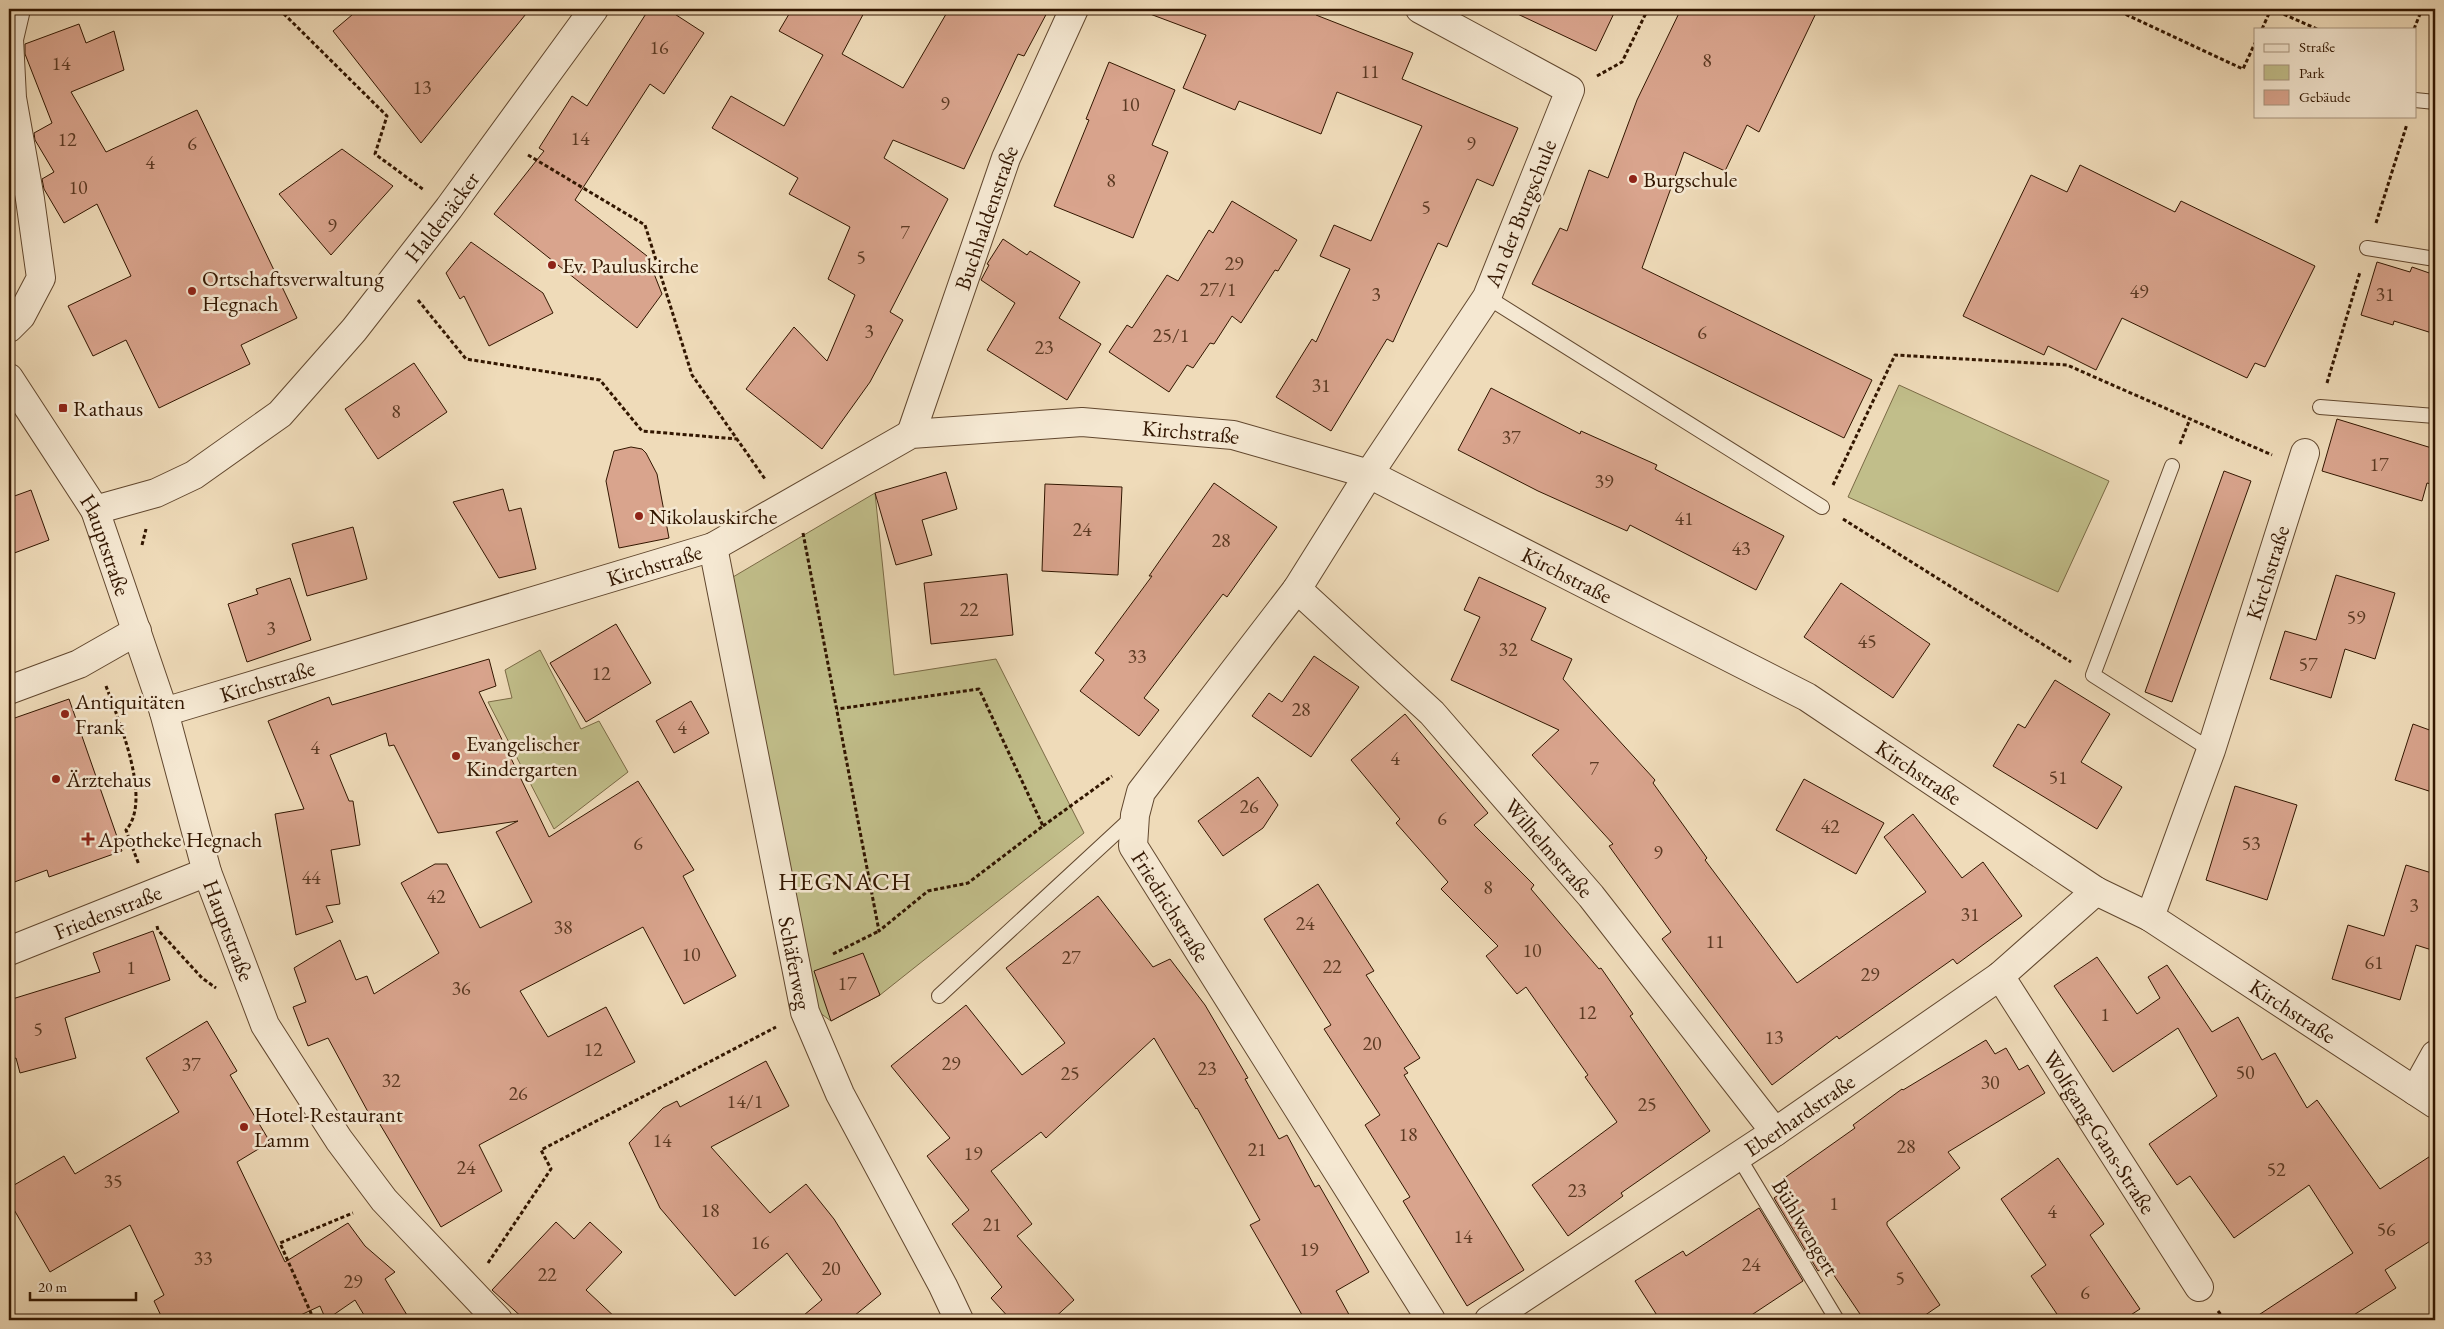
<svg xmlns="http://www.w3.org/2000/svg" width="2444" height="1329" font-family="'EB Garamond',serif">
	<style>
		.green { fill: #c1be8a; stroke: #7a6a45 }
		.building { fill: #d9a48d; stroke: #321600 }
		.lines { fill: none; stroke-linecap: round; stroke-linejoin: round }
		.lane-casing { stroke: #61472e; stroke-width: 16 }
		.street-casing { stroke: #61472e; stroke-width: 30 }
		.path { stroke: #321600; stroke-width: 3; stroke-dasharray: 4 2.5; stroke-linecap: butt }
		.lane { stroke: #f5e8d2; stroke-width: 14 }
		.street { stroke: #f5e8d2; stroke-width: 28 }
		.poi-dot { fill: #8f2418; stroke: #f5e8d2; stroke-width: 2 }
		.labels { text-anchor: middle; stroke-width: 5; stroke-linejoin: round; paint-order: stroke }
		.number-label { font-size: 20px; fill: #5c3a23 }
		.poi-label { font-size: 22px; fill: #321600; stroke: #f5e8d2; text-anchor: start }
		.street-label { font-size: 22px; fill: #321600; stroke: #f5e8d2 }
		.quarter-label { font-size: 25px; letter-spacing: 1px; fill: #321600; stroke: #f5e8d2 }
	</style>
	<rect width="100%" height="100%" fill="#efdbb9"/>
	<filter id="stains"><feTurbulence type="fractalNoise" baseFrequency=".004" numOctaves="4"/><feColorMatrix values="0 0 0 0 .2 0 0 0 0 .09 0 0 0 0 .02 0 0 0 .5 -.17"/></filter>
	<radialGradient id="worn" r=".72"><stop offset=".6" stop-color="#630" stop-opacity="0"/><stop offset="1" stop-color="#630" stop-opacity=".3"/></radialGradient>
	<!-- green -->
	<path class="green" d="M1899 385 2109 481 2058 592 1848 497Z
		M875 493 894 675 996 659 1084 833 880 995 831 1021 808 1004 733 577Z
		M540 650 581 729 599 721 628 772 554 829 488 702 512 698 505 670Z"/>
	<!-- building -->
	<path class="building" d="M359 9H530L421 143 333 31Z
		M649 9H667L704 33 664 94 650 84 575 200 647 256 662 294 637 328 494 214 544 151 539 148 572 96 587 106Z
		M792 9H866L842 54 903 88 949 9H1049L1024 56 1018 54 964 169 893 140 884 158 948 199 890 312 903 320 870 382 822 449 746 389 794 327 827 361 855 295 828 279 850 227 789 194 798 178 712 128 731 96 784 126 823 55 779 31Z
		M1143 9H1319L1316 15 1413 53 1402 79 1518 128 1493 186 1477 179 1447 247 1438 243 1393 342 1387 339 1331 431 1276 397 1312 339 1316 342 1350 269 1320 256 1334 225 1371 241 1422 126 1337 92 1321 134 1239 101 1235 110 1183 88 1206 35 1142 11Z
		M1507 9H1616L1596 51Z
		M1681 9H1818L1759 132 1747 125 1725 171 1684 152 1642 268 1872 380 1844 438 1532 284 1560 228 1567 231 1589 170 1608 178 1637 100Z
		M79 24 86 43 114 31 124 70 71 92 106 152 197 110 297 318 241 345 250 364 159 408 126 340 93 356 68 306 131 276 97 204 64 223 44 189 42 179 54 172 35 140 34 133 52 123 25 54V44Z
		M1109 62 1175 90 1152 145 1168 152 1133 238 1054 206 1089 120 1086 119Z
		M342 149 393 186 331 255 279 194Z
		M2080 165 2175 212 2181 201 2315 266 2265 367 2255 363 2247 378 2122 318 2096 370 2048 346 2044 355 1963 316 2031 175 2067 192Z
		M1232 201 1297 240 1278 271 1275 270 1241 323 1232 316 1214 344 1210 343 1193 368 1187 365 1169 392 1109 352 1127 325 1132 328 1167 275 1178 281 1209 230 1213 233Z
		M1003 239 1027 255 1030 251 1080 282 1059 318 1101 344 1067 400 987 350 1015 303 981 280 989 265 987 264Z
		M471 242 543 293 553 313 489 346 464 296 460 299 446 273Z
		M2377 262 2410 272 2412 267 2435 275V334L2394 321 2393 325 2361 315Z
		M414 363 447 412 378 459 345 409Z
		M1491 388 1580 434 1581 431 1657 465 1655 469 1784 536 1756 590 1630 525 1627 531 1538 491 1458 450Z
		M2337 419 2435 449V485L2427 483 2422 501 2322 471Z
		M631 447 642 449 646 453 657 474 669 538 619 548 606 481 614 451Z
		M2224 471 2251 481 2172 702 2145 692Z
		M946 472 957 509 922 520 932 555 896 565 875 493Z
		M1214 483 1277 527 1227 597 1223 594 1144 698 1159 710 1139 736 1080 691 1104 660 1095 653 1152 576H1149Z
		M1045 484 1122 487 1118 575 1042 571Z
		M503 489 509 511 521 508 536 569 499 578 453 502Z
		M31 490 49 540 9 555V498Z
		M353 527 367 579 307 596 292 544Z
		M1007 574 1013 635 931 644 924 583Z
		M2336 575 2395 593 2375 659 2345 649 2331 698 2270 679 2285 631 2316 640Z
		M1479 577 1546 608 1531 640 1572 659 1563 679 1655 780 1653 783 1707 858 1705 860 1797 983 1926 892 1884 837 1913 814 1962 878 1983 862 2022 916 1957 964 1953 959 1839 1039 1837 1036 1772 1085 1662 939 1671 932 1609 846 1613 844 1532 755 1559 730 1451 680 1480 617 1464 610Z
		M290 578 311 640 247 662 228 604 258 594 256 589Z
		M1841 583 1930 644 1893 698 1804 637Z
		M616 624 651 683 586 722 550 663Z
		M1314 656 1359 687 1311 757 1252 716 1269 693 1282 702Z
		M489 659 496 686 479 692 549 837 638 781 694 870 683 876 736 976 684 1004 643 927 520 991 548 1037 606 1007 635 1062 479 1145 502 1191 441 1227 378 1121 374 1123 328 1038 308 1046 293 1007 306 1002 294 968 340 940 356 980 367 976 374 994 439 953 401 883 435 864H447L480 928 532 902 496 832 518 821 438 833 394 745 389 746 386 733 330 755 349 801H353L360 845 331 850 340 904 326 906 333 922 296 935 275 814 304 809 268 721 329 697 332 705Z
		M2055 680 2110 714 2081 762 2122 787 2097 829 1993 766 2018 724 2025 728Z
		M69 699 122 851 49 877 47 870 9 884V720Z
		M691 701 709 733 674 753 656 721Z
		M1405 714 1488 813 1474 825 1534 885 1531 889 1599 969 1601 968 1633 1014 1630 1016 1710 1131 1621 1193 1623 1196 1568 1236 1532 1185 1617 1122 1585 1077 1588 1075 1526 987 1517 994 1486 956 1498 946 1441 889 1448 882 1396 823 1400 819 1351 760Z
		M2413 724 2435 732V793L2395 780Z
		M1258 777 1278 805 1263 828 1223 856 1198 821Z
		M1804 779 1884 823 1856 874 1776 830Z
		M2235 786 2297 805 2267 900 2206 880Z
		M2406 865 2435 874V951L2416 945 2400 1000 2332 979 2348 925 2384 936Z
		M1318 884 1374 971 1366 975 1420 1058 1404 1068 1408 1073 1404 1075 1524 1270 1467 1306 1403 1201 1410 1197 1365 1125 1380 1115 1324 1029 1331 1025 1264 919Z
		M1098 896 1153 967 1170 959 1205 1005 1248 1078 1245 1079 1279 1139 1287 1135 1315 1187 1319 1185 1369 1272 1336 1291 1352 1320H1305L1250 1225 1260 1220 1197 1108 1196 1109 1154 1038 1046 1138 1041 1132 991 1171 1032 1224 1017 1236 1074 1300 1052 1320H1011L991 1298 1002 1287 952 1224 969 1210 927 1156 950 1138 891 1066 966 1005 1022 1075 1065 1043 1006 968Z
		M153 931 170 980 65 1018 76 1058 20 1073 16 1058 9 1060V1000L100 972 93 953Z
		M863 953 880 995 831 1021 814 971Z
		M2097 957 2137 1014 2160 998 2148 977 2167 965 2212 1032 2238 1017 2262 1060 2275 1053 2307 1108 2317 1100 2380 1189 2435 1153V1238L2385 1270 2396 1288 2346 1320H2251L2353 1253 2309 1185 2234 1238 2190 1176 2177 1185 2149 1144 2217 1096 2178 1028 2113 1072 2054 986Z
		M207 1021 237 1071 230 1075 270 1142 237 1162 285 1262 348 1223 365 1246 395 1272 385 1279 410 1320H367L355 1300 326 1320 320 1306 290 1320H163L154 1301 164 1295 130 1225 50 1272 9 1201V1188L64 1156 75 1174 179 1112 146 1058Z
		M1986 1040 1995 1054 2006 1048 2019 1070 2028 1065 2045 1093 1948 1152 1960 1168 1887 1222V1225L1940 1305 1918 1320H1864L1827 1265 1818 1271 1774 1198 1786 1190 1780 1181 1855 1128 1853 1125 1902 1089 1903 1090Z
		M766 1061 789 1106 711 1147 770 1213 806 1184 834 1219 881 1294 849 1320H798L822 1300 787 1253 735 1296 660 1208 629 1143 663 1108 677 1101 680 1107Z
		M2058 1158 2104 1224 2090 1235 2140 1309 2123 1320H2061L2031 1276 2046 1265 2001 1199Z
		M1759 1208 1803 1281 1744 1320H1660L1635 1281 1683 1251 1686 1256Z
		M556 1222 574 1239 590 1222 622 1252 586 1290 618 1320H525L492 1290Z"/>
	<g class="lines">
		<defs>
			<path id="lane" d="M2415 100 2435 102
				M2367 248 2435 259
				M1487 297 1822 507
				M2320 407 2435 416
				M2172 466 2093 675 2211 750
				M939 996 1134 816
				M1738 1156 1837 1320"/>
			<g id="street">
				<path id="s1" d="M1420 9 1570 90 1487 297 1369 474 1297 589 1141 792 1135 815 1133 846 1431 1320"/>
				<path d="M9 328 21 316 41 278 30 199 12 98 9 39 16 9"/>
				<path id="s2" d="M9 378 95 510 164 712 207 872 265 1025 339 1140 384 1200 498 1320"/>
				<path id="s3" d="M911 434 1006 158 1074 9"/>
				<path id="s4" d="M95 510 156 493 194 475 280 414 354 330 449 208 594 9"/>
				<path id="s5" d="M713 547 805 1012 840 1094 943 1286 959 1320"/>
				<path id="s6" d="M1297 589 1432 713 1591 896 1775 1132"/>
				<path d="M9 690 79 664 137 631"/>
				<path id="s7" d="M164 712 713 547 911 434 1082 422 1233 435 1369 474 1807 697 2096 891 2150 917 2435 1104"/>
				<path id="s8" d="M2150 917 2211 750 2305 453"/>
				<path id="s9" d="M9 951 207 872"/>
				<path id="s10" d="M2000 976 2199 1287"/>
				<path d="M2415 1091 2435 1055"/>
				<path id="s11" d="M1489 1320 1775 1132 2000 976 2096 891"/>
			</g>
		</defs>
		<!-- lane casing -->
		<use href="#lane" class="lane-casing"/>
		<!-- street casing -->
		<use href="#street" class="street-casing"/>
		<!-- path -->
		<path class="path" d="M279 9 387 116 375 154 424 190
			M2114 9 2243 69 2255 43
			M2272 9 2317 29
			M2262 29 2271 9
			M2414 29 2422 9
			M1597 76 1622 62 1648 9
			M528 155 645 225 692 375 765 479
			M2376 223 2407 124
			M418 300 466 359 600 380 642 431 737 439
			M2327 383 2360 272
			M2180 444 2190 419
			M1833 485 1895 355 2067 365 2272 455
			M1843 519 2071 662
			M803 533 879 931 928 891 968 883 1043 826 979 689 837 709
			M142 545 146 529
			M106 686C118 719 153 800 126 830L139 865
			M1043 826 1112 776
			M157 926 158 930 202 978 216 988
			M833 954 879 931
			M488 1263 551 1169 541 1150 776 1027
			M2218 1311 2225 1320
			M314 1320 280 1243 353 1213"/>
		<!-- lane -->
		<use href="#lane" class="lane"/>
		<!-- street -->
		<use href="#street" class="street"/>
	</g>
	<!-- markers -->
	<g class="poi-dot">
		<circle cx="1633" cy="179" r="5"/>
		<circle cx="552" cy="265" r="5"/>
		<circle cx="192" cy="291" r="5"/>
		<rect x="58" y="403" width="10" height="10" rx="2.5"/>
		<circle cx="639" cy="516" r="5"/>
		<circle cx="65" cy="714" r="5"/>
		<circle cx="456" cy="756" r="5"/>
		<circle cx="56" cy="779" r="5"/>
		<path d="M85.5 831.5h5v5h5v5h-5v5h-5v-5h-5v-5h5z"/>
		<circle cx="244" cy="1127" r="5"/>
	</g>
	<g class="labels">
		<!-- number labels -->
		<g class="number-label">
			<text x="659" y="54">16</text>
			<text x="1707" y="67">8</text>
			<text x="61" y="70">14</text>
			<text x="1370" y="78">11</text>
			<text x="422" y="94">13</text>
			<text x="945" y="110">9</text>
			<text x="1130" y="111">10</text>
			<text x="580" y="145">14</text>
			<text x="67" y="146">12</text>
			<text x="192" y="150">6</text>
			<text x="1471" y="150">9</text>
			<text x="150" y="169">4</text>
			<text x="1111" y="187">8</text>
			<text x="78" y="194">10</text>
			<text x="1426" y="214">5</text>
			<text x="332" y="232">9</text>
			<text x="905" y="239">7</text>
			<text x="861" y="264">5</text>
			<text x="1234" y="270">29</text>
			<text x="1218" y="296">27/1</text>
			<text x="2139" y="298">49</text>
			<text x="1376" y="301">3</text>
			<text x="2385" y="301">31</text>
			<text x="869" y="338">3</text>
			<text x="1702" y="339">6</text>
			<text x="1171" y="342">25/1</text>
			<text x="1044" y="354">23</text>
			<text x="1321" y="392">31</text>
			<text x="396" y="418">8</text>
			<text x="1511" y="444">37</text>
			<text x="2379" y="471">17</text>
			<text x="1604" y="488">39</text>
			<text x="1684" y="525">41</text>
			<text x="1082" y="536">24</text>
			<text x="1221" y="547">28</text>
			<text x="1741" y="555">43</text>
			<text x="969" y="616">22</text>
			<text x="2356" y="624">59</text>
			<text x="271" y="635">3</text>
			<text x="1867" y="648">45</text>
			<text x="1508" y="656">32</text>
			<text x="1137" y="663">33</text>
			<text x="2308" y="671">57</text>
			<text x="601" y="680">12</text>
			<text x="1301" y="716">28</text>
			<text x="682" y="734">4</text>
			<text x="315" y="754">4</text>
			<text x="1395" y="765">4</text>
			<text x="1594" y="775">7</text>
			<text x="2058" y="784">51</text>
			<text x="1249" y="813">26</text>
			<text x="1442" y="825">6</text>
			<text x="1830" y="833">42</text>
			<text x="638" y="850">6</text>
			<text x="2251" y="850">53</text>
			<text x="1658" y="859">9</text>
			<text x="311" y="884">44</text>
			<text x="1488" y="894">8</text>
			<text x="436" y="903">42</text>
			<text x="2414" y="912">3</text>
			<text x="1970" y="921">31</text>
			<text x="1305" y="930">24</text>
			<text x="563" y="934">38</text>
			<text x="1715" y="948">11</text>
			<text x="1532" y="957">10</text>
			<text x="691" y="961">10</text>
			<text x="1071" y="964">27</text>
			<text x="2374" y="969">61</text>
			<text x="1332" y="973">22</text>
			<text x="131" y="974">1</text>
			<text x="1870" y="981">29</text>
			<text x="847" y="990">17</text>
			<text x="461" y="995">36</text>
			<text x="1587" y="1019">12</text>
			<text x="2105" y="1021">1</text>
			<text x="38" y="1036">5</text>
			<text x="1774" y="1044">13</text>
			<text x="1372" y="1050">20</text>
			<text x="593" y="1056">12</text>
			<text x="951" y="1070">29</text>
			<text x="191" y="1071">37</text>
			<text x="1207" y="1075">23</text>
			<text x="2245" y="1079">50</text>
			<text x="1070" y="1080">25</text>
			<text x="391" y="1087">32</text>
			<text x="1990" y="1089">30</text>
			<text x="518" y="1100">26</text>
			<text x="745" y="1108">14/1</text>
			<text x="1647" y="1111">25</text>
			<text x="1408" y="1141">18</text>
			<text x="662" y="1147">14</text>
			<text x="1906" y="1153">28</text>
			<text x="1257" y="1156">21</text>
			<text x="973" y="1160">19</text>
			<text x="466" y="1174">24</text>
			<text x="2276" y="1176">52</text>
			<text x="113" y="1188">35</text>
			<text x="1577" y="1197">23</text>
			<text x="1834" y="1210">1</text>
			<text x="710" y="1217">18</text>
			<text x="2052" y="1218">4</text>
			<text x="992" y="1231">21</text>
			<text x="2386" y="1236">56</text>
			<text x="1463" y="1243">14</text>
			<text x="760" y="1249">16</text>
			<text x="1309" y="1256">19</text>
			<text x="203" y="1265">33</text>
			<text x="1751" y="1271">24</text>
			<text x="831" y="1275">20</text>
			<text x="547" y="1281">22</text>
			<text x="1900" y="1285">5</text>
			<text x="353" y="1288">29</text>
			<text x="2085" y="1299">6</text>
		</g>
		<!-- poi labels -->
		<g class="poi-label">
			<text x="1643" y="187">Burgschule</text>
			<text x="562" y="273">Ev. Pauluskirche</text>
			<text x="202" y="286">Ortschaftsverwaltung<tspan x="202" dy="25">Hegnach</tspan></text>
			<text x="73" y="416">Rathaus</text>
			<text x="649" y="524">Nikolauskirche</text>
			<text x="75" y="709">Antiquitäten<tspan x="75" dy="25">Frank</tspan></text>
			<text x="466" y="751">Evangelischer<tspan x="466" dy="25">Kindergarten</tspan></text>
			<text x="66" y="787">Ärztehaus</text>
			<text x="98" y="847">Apotheke Hegnach</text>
			<text x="254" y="1122">Hotel-Restaurant<tspan x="254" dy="25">Lamm</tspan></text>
		</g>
		<!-- street labels -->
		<g class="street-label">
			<text transform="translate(1520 213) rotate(-68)" y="8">An der Burgschule</text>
			<text dy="8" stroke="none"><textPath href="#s4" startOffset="466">Haldenäcker</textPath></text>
			<text dy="8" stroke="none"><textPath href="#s3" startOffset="229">Buchhaldenstraße</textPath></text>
			<text dy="8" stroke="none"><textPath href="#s7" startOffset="1082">Kirchstraße</textPath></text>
			<text dy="8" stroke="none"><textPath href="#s2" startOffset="194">Hauptstraße</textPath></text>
			<text dy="8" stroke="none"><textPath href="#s7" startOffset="512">Kirchstraße</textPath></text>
			<text dy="8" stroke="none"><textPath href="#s8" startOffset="364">Kirchstraße</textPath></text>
			<text dy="8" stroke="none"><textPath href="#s7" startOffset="1488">Kirchstraße</textPath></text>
			<text dy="8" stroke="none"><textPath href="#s7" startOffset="108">Kirchstraße</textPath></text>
			<text dy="8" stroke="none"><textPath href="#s7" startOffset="1892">Kirchstraße</textPath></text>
			<text dy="8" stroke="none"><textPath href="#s6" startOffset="362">Wilhelmstraße</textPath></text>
			<text dy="8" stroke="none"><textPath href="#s1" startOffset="1124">Friedrichstraße</textPath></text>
			<text dy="8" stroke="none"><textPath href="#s9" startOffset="106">Friedenstraße</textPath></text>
			<text dy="8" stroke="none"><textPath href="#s2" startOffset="599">Hauptstraße</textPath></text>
			<text dy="8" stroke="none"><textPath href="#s5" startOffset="424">Schäferweg</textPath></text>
			<text dy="8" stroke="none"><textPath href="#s7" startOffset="2336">Kirchstraße</textPath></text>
			<text dy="8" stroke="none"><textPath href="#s11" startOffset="372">Eberhardstraße</textPath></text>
			<text dy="8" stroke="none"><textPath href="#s10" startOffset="185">Wolfgang-Gans-Straße</textPath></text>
			<text transform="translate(1806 1227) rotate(59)" y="8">Bühlwengert</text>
		</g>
		<!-- quarter labels -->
		<g class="quarter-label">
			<text x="845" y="890">HEGNACH</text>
		</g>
	</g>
	<!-- margin -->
	<rect width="2444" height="1329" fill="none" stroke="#efdbb9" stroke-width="30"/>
	<rect x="10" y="10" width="2424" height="1309" fill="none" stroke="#321600" stroke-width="2.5"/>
	<rect x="15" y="15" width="2414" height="1299" fill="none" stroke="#321600"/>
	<!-- legend -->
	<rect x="2254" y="28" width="162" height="90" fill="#f5e8d2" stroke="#a7947e"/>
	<rect x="2264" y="44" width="25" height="8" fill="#f5e8d2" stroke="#a7947e"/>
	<text x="2299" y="52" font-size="15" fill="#321600">Straße</text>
	<rect x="2264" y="65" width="25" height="15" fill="#c1be8a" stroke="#a7947e"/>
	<text x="2299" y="78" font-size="15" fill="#321600">Park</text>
	<rect x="2264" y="90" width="25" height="15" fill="#d9a48d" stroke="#a7947e"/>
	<text x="2299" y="102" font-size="15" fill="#321600">Gebäude</text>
	<!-- scale -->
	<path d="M30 1292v8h106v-8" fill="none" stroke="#321600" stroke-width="2.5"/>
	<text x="38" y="1292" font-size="15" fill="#321600" stroke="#f5e8d2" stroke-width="4" paint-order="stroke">20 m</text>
	<rect width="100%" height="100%" filter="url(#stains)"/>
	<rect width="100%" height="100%" fill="url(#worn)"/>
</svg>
